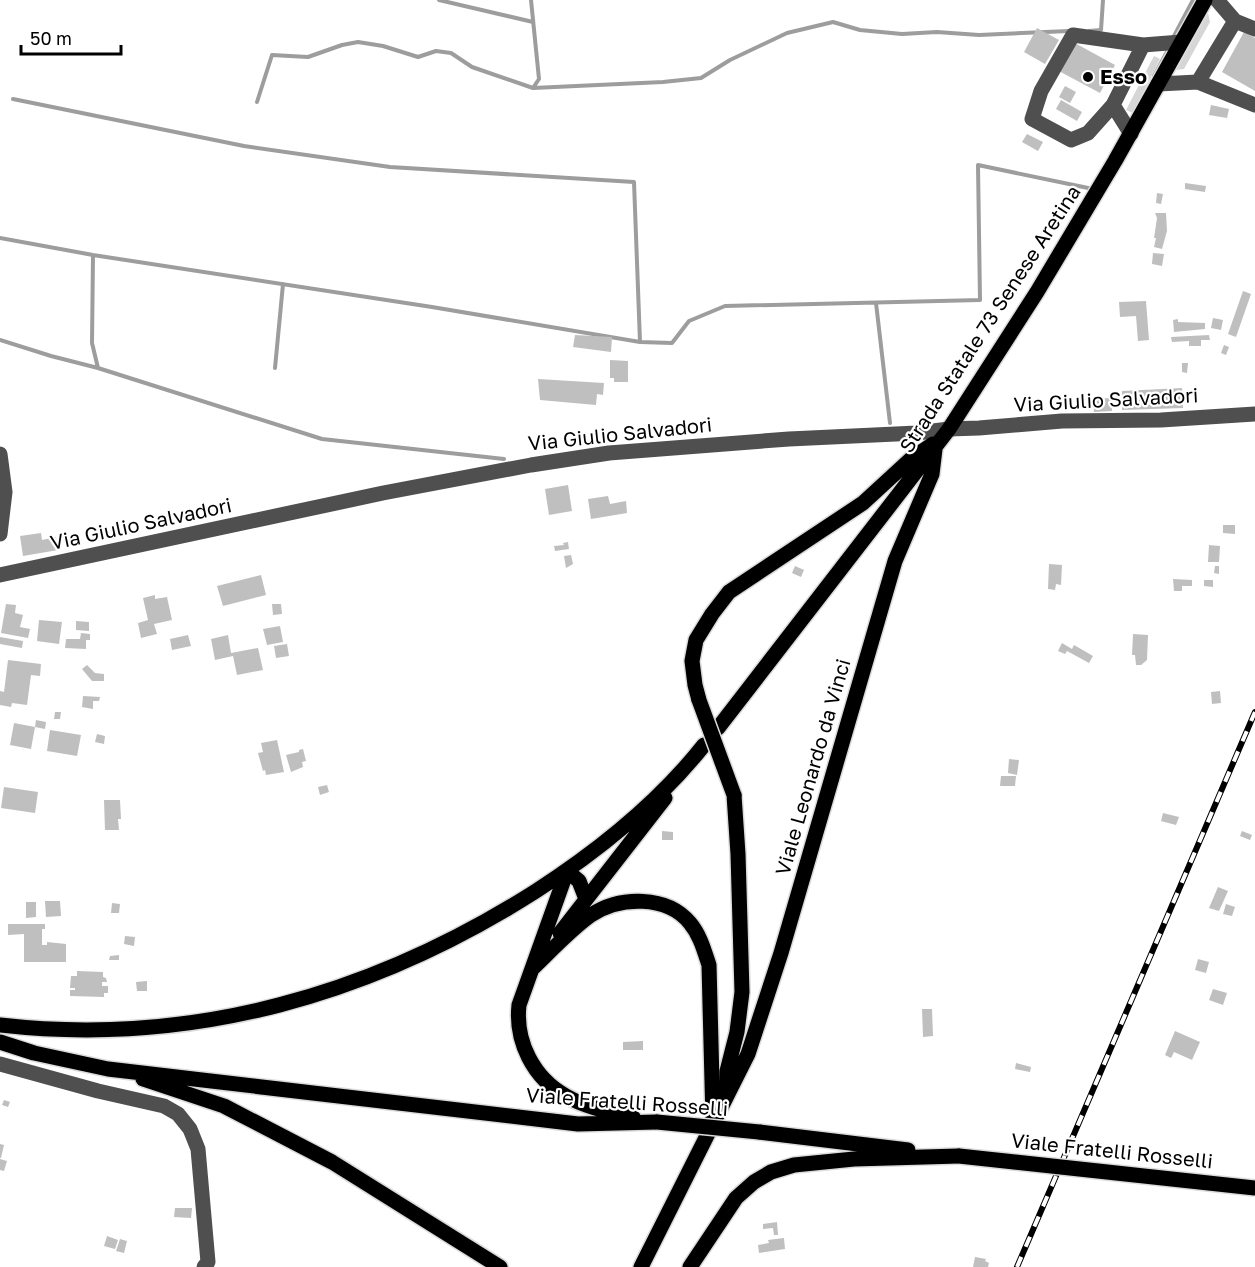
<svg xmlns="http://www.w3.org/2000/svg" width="1255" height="1267" font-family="'Golos Text',sans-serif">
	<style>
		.grass { fill: #d6d6d6 }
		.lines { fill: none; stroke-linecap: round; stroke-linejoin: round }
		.stream { stroke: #9d9d9d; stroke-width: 4 }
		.building { fill: #bfbfbf }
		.major-casing { stroke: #dbdbdb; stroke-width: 18 }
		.minor { stroke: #4f4f4f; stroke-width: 15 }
		.major { stroke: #000; stroke-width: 15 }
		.rail-casing { stroke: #000; stroke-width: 6 }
		.rail { stroke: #fff; stroke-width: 4; stroke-dasharray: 11; stroke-linecap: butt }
		.major-bridge-casing { stroke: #dbdbdb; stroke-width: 18; stroke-linecap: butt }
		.major-bridge { stroke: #000; stroke-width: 15 }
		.poi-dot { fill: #000; stroke: #fff; stroke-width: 2 }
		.labels { text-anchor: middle; stroke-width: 4.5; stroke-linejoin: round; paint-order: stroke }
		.poi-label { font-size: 20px; font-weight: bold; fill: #000; stroke: #fff; text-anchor: start }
		.street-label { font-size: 20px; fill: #000; stroke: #fff }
	</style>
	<rect width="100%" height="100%" fill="#fff"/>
	<!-- grass -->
	<path class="grass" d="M1208 13 1210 22 1184 69 1176 70Z
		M1154 56 1160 59 1133 113 1126 110Z"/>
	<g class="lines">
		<!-- stream -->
		<path class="stream" d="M439 0 533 22
			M531 0 539 79 533 88
			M1089 31 1101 30 1103 0
			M1173 38 1193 0
			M1154 76 1169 48
			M13 99 244 146 390 167 634 182 640 342
			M257 102 272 55 308 57 342 45 358 42 383 46 418 57 436 51 451 53 472 67 533 88 663 82 701 78 730 60 787 33 833 22 860 30 902 34 937 32 979 35 1069 31
			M0 238 93 255 432 307 640 342 672 343 689 321 725 306 980 300 978 165 1093 189
			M93 255 92 343 98 368
			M876 303 890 423
			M0 340 51 356 98 368 322 439 504 459
			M275 368 283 284"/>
	</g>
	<!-- building -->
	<path class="building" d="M1037 28 1059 40 1045 64 1024 52Z
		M1244 32 1255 38V91L1222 72Z
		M1073 42 1115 65 1100 93 1057 70Z
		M1065 86 1076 92 1070 103 1059 97Z
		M1061 100 1082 112 1077 121 1056 109Z
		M1211 105 1229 109 1227 118 1209 115Z
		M1027 134 1043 142 1038 151 1022 142Z
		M1185 183 1206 186 1205 192 1185 189Z
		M1157 193 1163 194 1161 204 1156 203Z
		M1155 213H1166L1167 231 1162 249 1154 247 1156 238H1154L1157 218Z
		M1153 253 1164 254 1162 266 1152 264Z
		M1243 291 1251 294 1236 337 1228 334Z
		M1146 301 1149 340 1138 341 1136 316 1120 317 1119 302Z
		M1213 318 1223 320 1221 330 1211 328Z
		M1178 319V322L1205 323V329L1174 332 1173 320Z
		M575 335 612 337 611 352 573 347Z
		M1209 335 1210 340H1201V346H1189V341L1172 342 1171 337Z
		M1224 345 1229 347 1226 355 1221 353Z
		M610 360 628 361V382H614V378H610Z
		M1182 363H1188L1187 373 1182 372Z
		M538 379 604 383 603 395 597 394 596 405 540 400Z
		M1182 388 1183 408 1122 410V391Z
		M1111 398 1112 411 1094 412 1093 399Z
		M568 485 572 511 549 515 545 489Z
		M608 496 610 504 626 501 627 513 591 519 588 499Z
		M1223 525H1235V534L1223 533Z
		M41 533 42 540 56 537 58 550 23 556 20 536Z
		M568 542 569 549 555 551 554 546 564 545 563 543Z
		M1209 545 1220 546 1219 562H1208Z
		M571 555 573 564 566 568 564 556Z
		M1049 564 1062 565 1061 585 1056 584 1055 590 1048 589Z
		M795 566 804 570 801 577 792 573Z
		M1215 566H1219V574L1214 573Z
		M261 575 266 595 223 606 217 586Z
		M1173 579 1192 580V586H1182V591H1174Z
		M1204 580H1213V587L1204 586Z
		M155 595V599L167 597 172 620 154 624 157 634 141 638 138 623 148 620 143 598Z
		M6 604 16 605 15 613 23 615 20 627 30 629 28 638 1 633Z
		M272 604H281L282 614 273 615Z
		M39 620 62 622 59 644 37 641Z
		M76 621 89 622V631L76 630Z
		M280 626 283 642 267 645 263 629Z
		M81 633 90 634V640H86V649L65 648 66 639H80Z
		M1133 634 1148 635 1147 660 1141 665H1136L1135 655H1132Z
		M188 635 191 646 172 650 170 639Z
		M228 635 231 653 258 648 263 670 237 675 233 656 215 660 211 639Z
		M0 637 23 641 22 648 0 644Z
		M1062 643 1072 649 1074 645 1093 656 1089 663 1067 651 1065 654 1058 651Z
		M287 644 289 656 276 658 274 646Z
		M8 660 41 664 40 676 31 675 27 705 12 703 11 707 0 705V691L4 692Z
		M87 665 95 673 104 674V681H92L82 669Z
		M1220 691 1221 703 1212 704 1211 692Z
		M83 696 100 697 99 701H93V709L82 707Z
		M55 712H61L60 719H54Z
		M36 720 46 722 45 729 35 727Z
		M14 723 35 727 31 749 10 745Z
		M50 730 81 735 77 756 47 751Z
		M97 734 105 736 104 744 95 742Z
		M277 740 284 772 266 775 265 770 263 771 258 753 263 752 261 743Z
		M303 749 306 761 302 762 303 767 291 772 286 755 299 752V750Z
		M1009 759 1019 760 1017 775 1008 773Z
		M1001 776H1016L1015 786H1000Z
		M327 785 329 792 320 795 318 787Z
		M4 787 38 792 35 813 1 808Z
		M104 800H120L121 819H118L119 830H105Z
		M1163 813 1179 817 1176 825 1161 821Z
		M662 831 673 832V840H662Z
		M1242 831 1252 835 1250 840 1240 836Z
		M1218 887 1228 891 1219 911 1209 908Z
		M45 901H60L61 916 46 917Z
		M26 902H36V917L26 918Z
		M112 903 120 904 119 913H111Z
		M1226 904 1235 907 1232 916 1223 914Z
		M8 924H45V929H42V945H47V942L66 944V962H24V934L8 935Z
		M125 936 135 937 134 946 124 944Z
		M119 955V960H109L110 956Z
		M1198 959 1209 962 1206 973 1195 970Z
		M77 971 103 972V977L106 978 107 982H102V986H108V993H104V997L70 996V990H75V988H70L71 976H77Z
		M147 981V991H137L136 982Z
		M1213 989 1227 993 1223 1005 1209 1000Z
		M922 1009H932L933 1036 923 1037Z
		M1175 1031 1200 1042 1192 1060 1174 1052 1171 1058 1165 1055Z
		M643 1041V1050H623V1042Z
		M1016 1063 1031 1067 1030 1072 1015 1069Z
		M4 1100 10 1102 8 1107 2 1105Z
		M0 1144 4 1145 1 1158H0Z
		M0 1159 7 1161 4 1171 0 1170Z
		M175 1208H192L191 1218 174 1217Z
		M777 1222 778 1235H774L773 1228 763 1229V1224Z
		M107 1236 118 1240 115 1249 104 1246Z
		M784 1238 785 1249 759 1253 758 1245 769 1243 768 1240Z
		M120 1239 127 1241 124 1253 116 1251Z
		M975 1257 986 1259 985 1261 989 1263 988 1267H973Z"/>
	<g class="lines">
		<defs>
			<path id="major" d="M699 700 695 685 692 661 696 640 712 614 729 592 863 503 912 458 933 444
				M718 728 949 429 1037 292 1115 161 1205 0
				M567 871 519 1005C515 1041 533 1078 566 1096 587 1108 610 1112 633 1117
				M567 871 579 881 586 899
				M560 933 665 798
				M533 968C552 950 570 930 591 915 620 896 667 895 690 923 700 935 704 950 709 965L713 1121
				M0 1025C193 1047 374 994 536 891 598 851 658 803 704 745
				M0 1042 34 1053 108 1069 578 1124 657 1122
				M143 1079 224 1106 332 1162 500 1267
				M727 1093V1071L737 1032 742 992 738 854 734 795
				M759 1132 908 1150
				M641 1267 748 1054 781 953 895 561 932 474 935 449
				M690 1267 736 1198 754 1182 771 1172 794 1165 854 1159 959 1156"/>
		</defs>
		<!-- major casing -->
		<use href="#major" class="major-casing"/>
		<!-- minor -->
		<path class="minor" d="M1235 21 1255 29
			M1198 82 1255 105
			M1158 84 1198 82 1235 21 1217 0
			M1113 105 1088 133 1071 140 1032 119 1041 91 1073 35 1143 45
			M1131 134 1113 105 1143 45 1181 42
			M0 454 5 492 0 534
			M0 575 383 493 531 465 609 453 789 439 917 433 949 429 979 428 1062 421 1161 420 1255 414
			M0 1064 98 1091 164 1106 178 1114 190 1129 198 1149 208 1262 204 1267"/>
		<!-- major -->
		<use href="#major" class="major"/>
		<defs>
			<path id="rail" d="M1017 1267 1255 712"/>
		</defs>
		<!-- rail casing -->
		<use href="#rail" class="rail-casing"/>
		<!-- rail -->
		<use href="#rail" class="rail"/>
		<defs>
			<path id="major-bridge" d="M699 700 734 795
				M657 1122 759 1132
				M959 1156 1255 1188"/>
		</defs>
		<!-- major-bridge casing -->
		<use href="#major-bridge" class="major-bridge-casing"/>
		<!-- major-bridge -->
		<use href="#major-bridge" class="major-bridge"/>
	</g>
	<!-- markers -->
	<circle class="poi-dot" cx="1088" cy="77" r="6"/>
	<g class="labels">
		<!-- poi labels -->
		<g class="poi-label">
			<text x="1100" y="84">Esso</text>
		</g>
		<!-- street labels -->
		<g class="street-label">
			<text transform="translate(990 319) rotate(-57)" y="7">Strada Statale 73 Senese Aretina</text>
			<text transform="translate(1106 400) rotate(-3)" y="7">Via Giulio Salvadori</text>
			<text transform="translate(620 434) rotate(-6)" y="7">Via Giulio Salvadori</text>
			<text transform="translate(141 524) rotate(-12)" y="7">Via Giulio Salvadori</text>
			<text transform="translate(813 767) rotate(-74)" y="7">Viale Leonardo da Vinci</text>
			<text transform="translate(627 1102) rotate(4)" y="7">Viale Fratelli Rosselli</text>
			<text transform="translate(1112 1151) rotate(6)" y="7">Viale Fratelli Rosselli</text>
		</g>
	</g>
	<!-- scale -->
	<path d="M21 45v9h100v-9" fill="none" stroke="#000000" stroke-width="3"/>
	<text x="30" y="45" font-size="18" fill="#000000" stroke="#ffffff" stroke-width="4.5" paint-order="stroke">50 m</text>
</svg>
